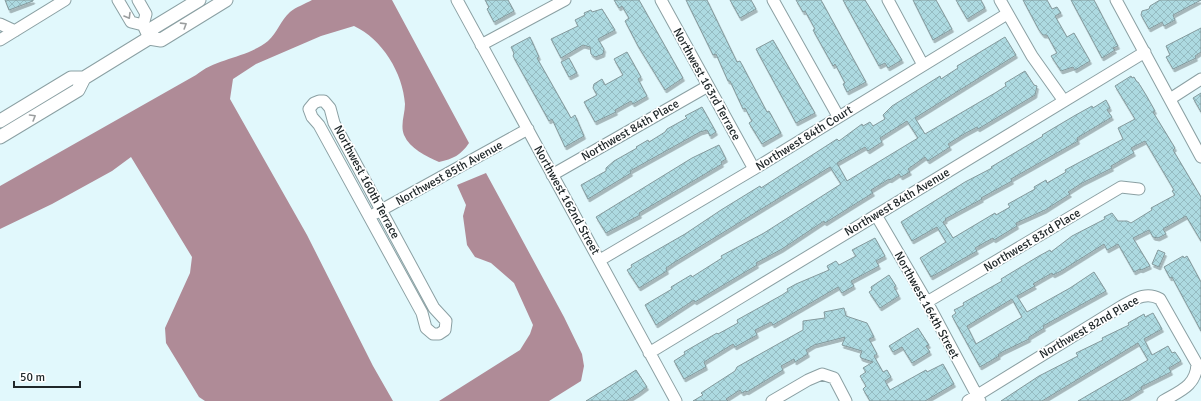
<svg xmlns="http://www.w3.org/2000/svg" width="1201" height="401" font-family="Signika,sans-serif">
	<style>
		.water { fill: #af8b97 }
		.building { fill: url(#building-cross-hatch); stroke: #84999c; fill-rule: evenodd; filter: url(#shadow) }
		.lines { fill: none; stroke-linecap: round; stroke-linejoin: round }
		.minor-casing { stroke: #8ba0a3; stroke-width: 13 }
		.tertiary-casing { stroke: #8ba0a3; stroke-width: 15 }
		.minor { stroke: #fff; stroke-width: 11 }
		.tertiary { stroke: #fff; stroke-width: 13 }
		.oneway { stroke: #9b9e9f }
		.labels { text-anchor: middle; stroke-width: 3.5; stroke-linejoin: round; paint-order: stroke }
		.street-label { font-size: 12px; fill: #20282a; stroke: #fff }
	</style>
	<defs>
		<pattern id="building-cross-hatch" width="8" height="8" patternUnits="userSpaceOnUse"><rect width="8" height="8" fill="#addae1"/><path d="M0 0l8 8M0 8l8-8" fill="none" stroke="#95bbc1"/></pattern>
		<filter id="shadow"><feDropShadow dx="1.5" dy="3" stdDeviation="0" flood-color="#0004"/></filter>
	</defs>
	<rect width="100%" height="100%" fill="#e1f8fc"/>
	<!-- water -->
	<path class="water" d="M312 0H392L469 143C461 155 453 159 439 162 426 156 410 149 404 135 400 125 405 114 405 104 403 73 382 39 354 26L321 36 256 64 233 79 230 99 307 235 373 366 393 401H205L199 397 166 343 165 328 190 273 192 257 131 157 112 171 52 204 0 229V186L196 75C216 58 247 58 268 41 277 33 281 20 290 12 296 7 305 4 312 0Z
		M486 173 564 317 582 354 584 366 581 381 549 401H439L520 350 530 334 533 325 514 283 491 263 475 257 467 245 463 216 466 205 457 185Z"/>
	<!-- building -->
	<path class="building" d="M5 0H33V1L9 10Z
		M485 0H508L514 11 494 22 487 9 489 7Z
		M614 0H639L683 78 665 90 638 46 625 21 629 18 622 6 619 8Z
		M686 0H707L737 62 740 61 767 112 769 111 781 133 762 144 749 123 752 121 745 108 743 109 730 81H728L716 54 713 55Z
		M730 0H751L756 9 740 18Z
		M796 0H821L866 82 847 92 843 84 845 83 835 64 833 66 813 30 815 29 805 11 803 12Z
		M843 0H865L902 60 888 68 885 63 879 66Z
		M913 0H936L952 29 933 40Z
		M956 0H981L985 8 967 19Z
		M1023 0H1047L1052 9 1057 7 1061 13 1055 16 1067 37 1074 33 1090 61 1075 70 1073 67 1061 71 1051 56 1057 53 1047 35H1043L1039 30Z
		M1071 0H1094L1118 46 1113 48 1115 50 1102 58Z
		M1160 0H1201L1173 15 1175 20 1164 26 1162 22 1149 29 1141 15 1142 11 1149 9 1150 6Z
		M602 9 615 30 598 39 604 49 603 54 595 57 591 54 590 47 583 45 561 58 551 39 578 26 575 20 585 15 584 13 591 10 592 12Z
		M1201 28V52L1195 56 1196 58 1173 69 1166 57 1170 55 1166 46Z
		M530 37 539 57 537 58 571 118 575 115 584 136 565 147 552 119 549 121 513 56 514 53 511 47Z
		M1005 37 1016 55 915 118 925 134 995 93 1006 86 1005 83 1025 71 1034 85 1037 86 1035 95 978 129 977 127 964 134 948 144 950 147 928 161 925 157 908 169 910 172 901 177 899 174 890 180 889 179 871 190 873 193 852 206 825 223 824 221 782 249 756 263 757 265 695 302 694 300 656 325 645 305 672 289 671 287 691 275 692 277 722 258 721 256 764 233 841 184 830 167 675 262 666 268 667 271 639 288 627 270 632 267 631 265 685 234 721 210 760 186 761 188 837 139 839 141 862 124 863 126 870 122 873 126 885 119 883 115 892 106 940 76 941 79 958 68 957 66ZM907 121 918 138 847 181 837 163 865 147 868 151 882 142 880 138Z
		M773 40 815 113 796 123 756 49Z
		M627 52 641 77 638 79 647 96 633 104 631 101 615 110 616 112 595 122 584 102 597 95 593 88 594 84 602 79 605 85 623 75 614 59Z
		M569 58 577 73 569 77 561 62Z
		M1131 76 1132 78 1134 77 1137 82H1138L1146 95 1155 111 1153 112 1175 148 1173 150 1201 197V241L1186 216 1163 229 1166 234 1158 238 1153 237 1149 230 1133 238 1150 266 1141 270 1140 269 1134 272 1118 244 1107 250 1104 244 1061 271 1053 275 1052 273 1033 284 1035 286 1017 296 1027 312 1070 288 1094 272 1106 291 1043 326 1044 328 1029 337V339L1002 352 998 355 999 356 980 367 952 316 956 313 954 310 964 305 963 303 1002 281 1001 279 1039 256 1050 250 1051 252 1072 236 1105 219 1104 217 1112 213 1118 221H1127L1131 223 1152 210 1151 208 1175 195 1172 191 1174 190 1145 141 1131 148 1134 153 1111 166 1112 168 1082 183 1068 192 1070 194 1045 210 1016 223 1017 226 994 240 993 238 975 248 977 251 931 277 920 258 946 242 937 227 912 241 901 222 965 182 992 168 991 167 1043 136 1042 135 1074 116 1092 106 1093 108 1106 100 1110 108 1107 110 1112 117 1077 138 1078 141 1011 179 1012 181 981 198 982 199 945 219 946 220 943 222 953 238 995 213 996 215 1010 207 1008 204 1035 189 1034 187 1046 180 1047 183 1066 172 1065 170 1123 139 1118 128 1135 119 1115 86ZM1012 299 1022 317 976 344 967 326Z
		M1201 93V112L1193 98Z
		M702 107 716 132 710 136 707 130 700 132 630 171 631 173 588 199 581 185 606 171V168L614 161 637 148 636 147 648 140 649 142 665 132 667 129 687 118 685 116Z
		M719 145 726 159 721 162 722 164 639 213 640 215 606 233 596 217 692 158Z
		M875 238 885 256 876 261 879 266 851 281 854 286 842 293 838 287 773 325 771 322 755 330 757 335 735 347 733 344 704 362 706 367 684 379 674 361 685 354 684 352 717 333 718 334 738 323 737 320 782 295 788 291 787 289 796 284 829 270 827 266 836 261 839 265 856 256 852 250Z
		M1158 250 1165 253 1159 267 1152 264Z
		M1183 256 1184 258 1187 256 1201 282V331L1172 277 1170 278 1164 267Z
		M889 275 896 286 894 287 899 296 880 308 869 292 872 290 871 287Z
		M844 308 846 316 867 323 874 337 869 339 877 354 874 356 883 372 887 370 891 377 885 381 890 390 926 370 927 372 943 364 954 384 925 401H870L863 389 866 386 860 376 866 372 863 368 873 362 861 358 860 356 862 351 842 345 845 337 814 345 806 350 808 354 795 362 794 359 781 366 783 370 747 392 746 391 742 393 740 390 726 399 728 401H693L703 395 701 393 704 391 735 371 737 367 803 330V321L825 318 824 312Z
		M1153 313 1162 329 1144 339 1152 355 1168 346 1172 353 1175 352 1181 361 1169 368 1171 372 1141 387 1142 389 1129 397 1122 401H1078L1148 360 1138 343 1042 401H1001L1039 376 1078 356 1076 353 1103 340 1102 338 1129 325 1128 323 1144 314 1145 317Z
		M918 328 929 345 926 346 930 352 912 363 902 347 893 352 889 346Z
		M636 370 647 387 639 393 626 401H586Z"/>
	<g class="lines">
		<defs>
			<path id="minor" d="M118 0 131 22 143 25
				M138 0 146 14 143 25 149 38
				M457 0 676 401
				M661 0 754 169
				M773 0 838 116
				M888 0 923 65
				M1000 0 1032 56 1064 101
				M1116 0 1201 157
				M0 24 15 31
				M0 40 65 0
				M481 45 565 0
				M1170 99 1201 79
				M319 101H324L330 108 334 123 434 308 446 321 445 330 439 334H433L426 328 422 313 319 125 312 117 309 109 314 103Z
				M552 175 708 86
				M376 213 528 129
				M876 215 927 302 980 401
				M600 260 754 169 1007 14
				M927 302 1121 187 1139 189
				M649 353 1145 52
				M772 401 808 380 822 374 834 378 846 401
				M968 401 1122 306C1135 299 1146 291 1160 299L1197 364C1196 386 1180 391 1163 401"/>
			<path id="tertiary" d="M149 38 161 40 226 0
				M0 121 71 78H84
				M0 137 78 90 84 78 149 38 153 28 199 0"/>
		</defs>
		<!-- minor casing -->
		<use href="#minor" class="minor-casing"/>
		<!-- tertiary casing -->
		<use href="#tertiary" class="tertiary-casing"/>
		<!-- minor -->
		<use href="#minor" class="minor"/>
		<!-- tertiary -->
		<use href="#tertiary" class="tertiary"/>
	</g>
	<!-- one-way arrows -->
	<defs><path id="oneway-chevron" d="M-2-3.5L2.5 0L-2 3.5" fill="none" stroke-width="1.6" stroke-linecap="round" stroke-linejoin="round"/></defs>
	<g class="oneway">
		<use href="#oneway-chevron" transform="translate(128 16) rotate(59)"/>
		<use href="#oneway-chevron" transform="translate(184 25) rotate(-32)"/>
		<use href="#oneway-chevron" transform="translate(33 117) rotate(-31)"/>
	</g>
	<g class="labels">
		<!-- street labels -->
		<g class="street-label">
			<text transform="translate(707 84) rotate(61)" y="4">Northwest 163rd Terrace</text>
			<text transform="translate(630 130) rotate(-30)" y="4">Northwest 84th Place</text>
			<text transform="translate(804 138) rotate(-32)" y="4">Northwest 84th Court</text>
			<text transform="translate(449 173) rotate(-29)" y="4">Northwest 85th Avenue</text>
			<text transform="translate(367 182) rotate(62)" y="4">Northwest 160th Terrace</text>
			<text transform="translate(567 200) rotate(61)" y="4">Northwest 162nd Street</text>
			<text transform="translate(897 202) rotate(-31)" y="4">Northwest 84th Avenue</text>
			<text transform="translate(1032 240) rotate(-31)" y="4">Northwest 83rd Place</text>
			<text transform="translate(927 305) rotate(61)" y="4">Northwest 164th Street</text>
			<text transform="translate(1089 327) rotate(-30)" y="4">Northwest 82nd Place</text>
		</g>
	</g>
	<!-- scale -->
	<path d="M14 381v6h66v-6" fill="none" stroke="#20282a" stroke-width="2"/>
	<text x="20" y="381" font-size="12" fill="#20282a" stroke="#ffffff" stroke-width="3" paint-order="stroke">50 m</text>
</svg>
